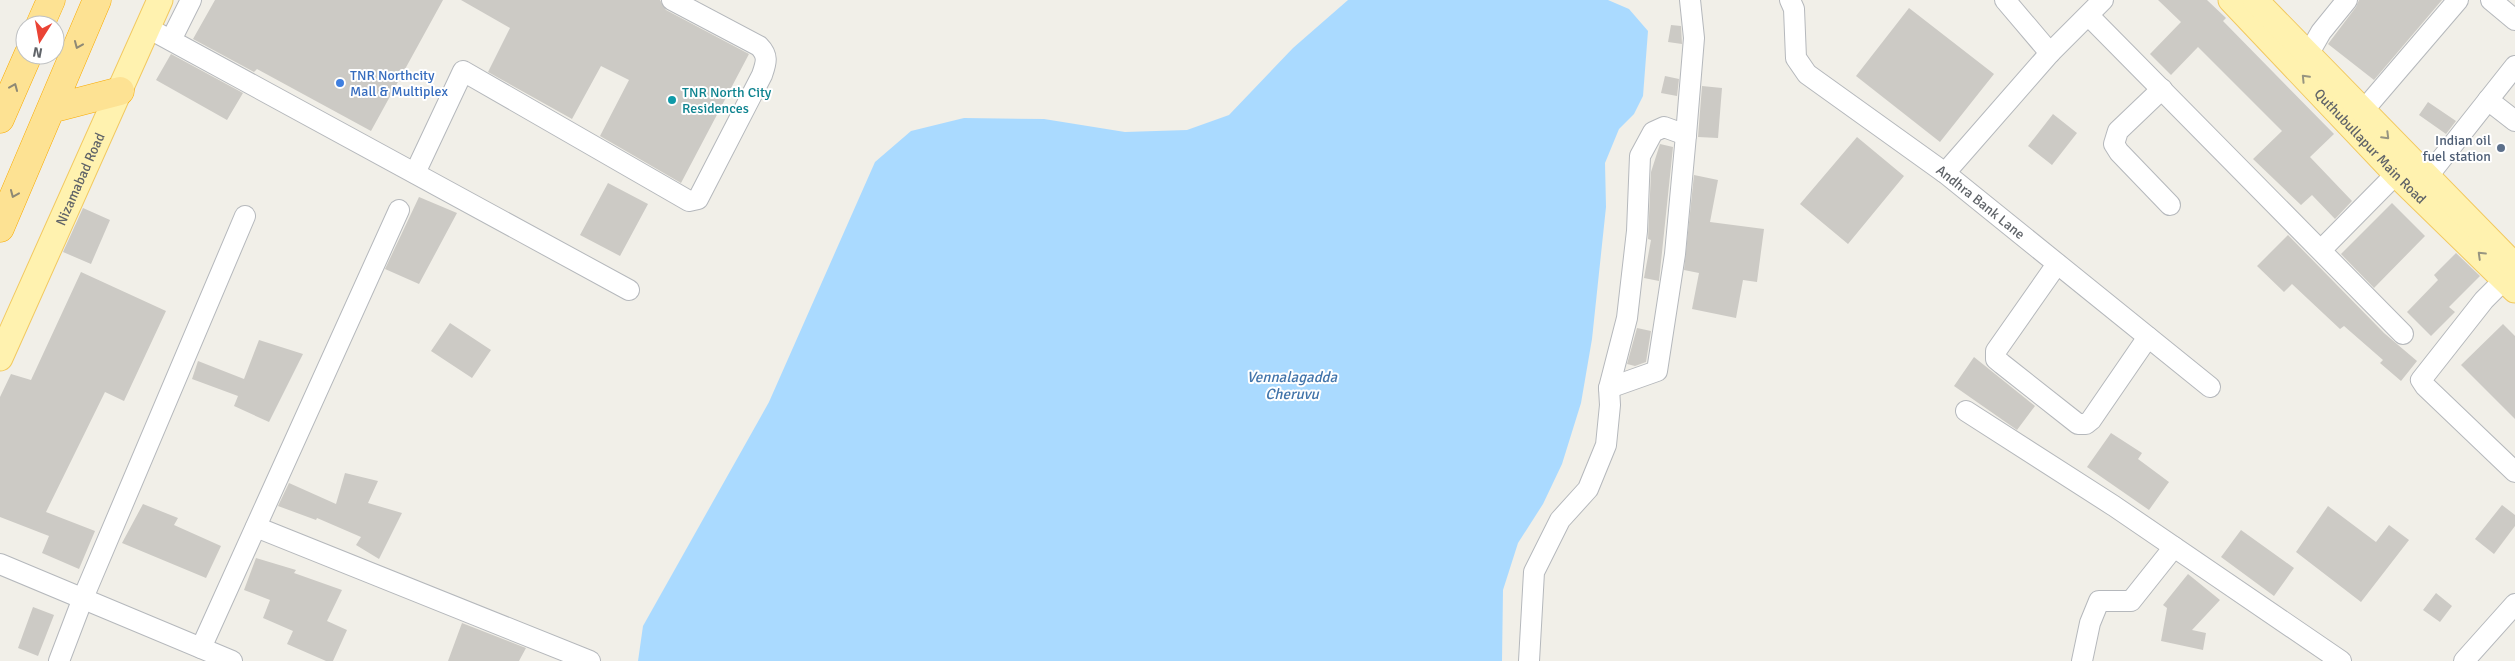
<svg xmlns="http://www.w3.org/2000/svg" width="2515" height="661" font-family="Signika,sans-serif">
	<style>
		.water { fill: #aadaff }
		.building { fill: #cccac5 }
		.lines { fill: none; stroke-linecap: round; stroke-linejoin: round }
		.minor-casing { stroke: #b5b8bc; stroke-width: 22 }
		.major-casing { stroke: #f2c960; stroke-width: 27 }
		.highway-casing { stroke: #f9ab00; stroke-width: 29 }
		.minor { stroke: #fff; stroke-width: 20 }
		.major { stroke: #fff2af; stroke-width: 25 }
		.highway { stroke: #fde293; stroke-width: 28 }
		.oneway { stroke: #8e8975 }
		.oneway2 { stroke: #979581 }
		.shop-dot { fill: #3f7fe0; stroke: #fff; stroke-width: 2 }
		.culture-dot { fill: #0f9aa8; stroke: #fff; stroke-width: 2 }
		.service-dot { fill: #5c6f8a; stroke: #fff; stroke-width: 2 }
		.labels { text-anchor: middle; stroke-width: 4; stroke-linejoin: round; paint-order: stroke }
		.shop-label { font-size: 14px; fill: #366cbe; stroke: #fff; text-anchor: start }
		.culture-label { font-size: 14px; fill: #0d838f; stroke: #fff; text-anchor: start }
		.service-label { font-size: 14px; fill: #4e5e75; stroke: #fff; text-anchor: end }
		.street-label { font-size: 14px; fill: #5f6368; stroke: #fff }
		.water-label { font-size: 15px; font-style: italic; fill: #4174aa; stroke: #fff }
	</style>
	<rect width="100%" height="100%" fill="#f1efe8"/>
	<!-- water -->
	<path class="water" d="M1348 0H1608L1629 9 1648 31 1643 96 1634 114 1619 129 1605 163 1606 207 1592 339 1581 403 1562 464 1543 504 1518 543 1503 590 1502 661H638L643 626 769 402 875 162 911 131 964 118 1044 119 1125 132 1187 130 1229 115 1293 48Z"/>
	<!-- building -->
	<path class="building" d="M215 0H443L371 131 257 69 254 72 193 39Z
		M461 0H660L666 10 749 54 681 183 600 136 629 80 601 66 572 119 488 72 510 28Z
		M2158 0H2207L2226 18 2223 21 2334 134 2310 157 2352 201 2335 219 2312 195 2301 205 2253 159 2282 131 2198 47 2171 75 2150 54 2181 22Z
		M2359 0H2442L2374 80 2328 44 2356 7Z
		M1909 8 1994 74 1940 142 1856 76Z
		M1671 25 1681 26 1682 44 1668 42Z
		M171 54 243 93 227 120 156 80Z
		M1665 76 1679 79 1677 96 1661 93Z
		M1702 86 1722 88 1718 138 1698 137Z
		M2428 102 2456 121 2446 134 2419 115Z
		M2053 114 2077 133 2052 165 2028 146Z
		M1857 137 1904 176 1848 244 1800 204Z
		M1660 144 1673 147 1659 281 1644 278 1651 240 1648 239 1651 172Z
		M1694 175 1718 180 1710 222 1764 229 1757 282 1743 280 1736 318 1692 309 1699 273 1684 270Z
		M608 183 648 204 620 256 580 235Z
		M419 197 457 213 419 284 385 269Z
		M2392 203 2425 236 2374 288 2341 254Z
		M83 208 110 220 91 264 63 252Z
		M2288 235 2384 333 2417 361 2401 381 2380 363 2383 360 2344 326 2340 329 2292 284 2284 292 2257 266Z
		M2456 253 2480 276 2449 307 2455 312 2431 336 2407 312 2438 280 2434 275Z
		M81 272 166 311 124 401 105 392 46 512 95 531 79 569 42 553 49 536 0 517V397L11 374 31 380Z
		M450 323 491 350 472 378 431 351Z
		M2503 324 2515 336V419L2461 365Z
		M1637 328 1651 331 1646 362 1635 366 1627 364Z
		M259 340 303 354 269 422 234 406 238 396 192 379 198 361 244 379Z
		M1974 357 2035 406 2017 430 1954 386Z
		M2111 433 2142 453 2138 459 2169 482 2149 510 2087 467Z
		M345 473 378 481 368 503 402 513 379 559 356 545 361 537 317 518 316 520 278 506 289 483 336 504Z
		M143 504 178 518 174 525 221 546 206 578 122 543Z
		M2502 505 2515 515V526L2494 554 2475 539Z
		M2328 506 2376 542 2389 525 2409 540 2361 602 2296 552Z
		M2241 530 2294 568 2274 596 2221 557Z
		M256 558 296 570 294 573 342 590 327 621 347 630 333 661H326L287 644 293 631 263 618 270 600 244 590Z
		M2188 574 2220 600 2192 630 2206 633 2203 650 2161 641 2167 608 2163 605Z
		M2436 593 2452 606 2440 622 2423 610Z
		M33 607 54 615 38 656 18 648Z
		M462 623 526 648 519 661H448Z"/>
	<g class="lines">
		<defs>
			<g id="minor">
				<path id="s1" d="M1790 0 1794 9 1796 58 1807 74 1945 173 2210 387"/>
				<path d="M2005 0 2050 53"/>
				<path d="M2491 0 2515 20"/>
				<path d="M2089 16 2403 334"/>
				<path d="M148 28 629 290"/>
				<path d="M171 40 191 0"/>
				<path d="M2309 53 2321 32 2347 0"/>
				<path d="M2162 89 2118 131 2114 144 2119 152 2170 205"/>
				<path d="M2488 100 2515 121"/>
				<path d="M2362 112 2458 0"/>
				<path d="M415 173 463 71 689 201 698 199 762 75C766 63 769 56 759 46L672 0"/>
				<path d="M1945 173 2050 53 2103 0"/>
				<path d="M2428 176 2515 66"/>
				<path d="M2321 250 2396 174"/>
				<path d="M2057 264 1996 351V359L2002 364 2078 424H2086L2091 420 2148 337"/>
				<path d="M2505 279 2484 300 2421 380 2425 386 2515 472"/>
				<path d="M1609 388 1657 371 1675 254 1686 135 1694 38 1690 0"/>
				<path d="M1966 411 2114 506 2341 661"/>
				<path d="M256 527 590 661"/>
				<path d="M0 564 232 661"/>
				<path d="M201 648 399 210"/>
				<path d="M59 661 83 598 245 216"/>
				<path d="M1529 661 1534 572 1560 520 1588 489 1606 445 1610 405 1609 388 1627 318 1637 231 1640 156 1653 132 1664 127 1686 135"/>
				<path d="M2082 661 2090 623 2099 601H2131L2174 547"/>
				<path d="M2464 661 2515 604"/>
			</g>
			<g id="major">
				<path id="s2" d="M2231 0 2396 174 2515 290"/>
				<path d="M2255 0 2512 263"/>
				<path id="s3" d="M0 358 160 0"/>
			</g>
			<path id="highway" d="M40 25 51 0
				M51 109 120 91
				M0 119 28 55
				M0 228 97 0"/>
		</defs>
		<!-- minor casing -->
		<use href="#minor" class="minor-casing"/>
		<!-- major casing -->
		<use href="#major" class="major-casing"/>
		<!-- highway casing -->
		<use href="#highway" class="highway-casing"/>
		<!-- minor -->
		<use href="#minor" class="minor"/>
		<!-- major -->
		<use href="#major" class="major"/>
		<!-- highway -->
		<use href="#highway" class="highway"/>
	</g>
	<!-- one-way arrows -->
	<defs><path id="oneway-chevron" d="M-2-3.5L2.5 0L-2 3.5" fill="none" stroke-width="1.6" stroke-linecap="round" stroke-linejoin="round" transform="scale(1.25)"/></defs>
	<g class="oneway">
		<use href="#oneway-chevron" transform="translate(78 45) rotate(113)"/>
		<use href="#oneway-chevron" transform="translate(14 87) rotate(-67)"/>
		<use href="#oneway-chevron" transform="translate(14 194) rotate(113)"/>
	</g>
	<g class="oneway2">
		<use href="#oneway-chevron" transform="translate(2305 78) rotate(-134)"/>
		<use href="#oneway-chevron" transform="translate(2386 136) rotate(45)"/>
		<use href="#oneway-chevron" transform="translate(2481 255) rotate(-136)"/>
	</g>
	<!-- markers -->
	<circle class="shop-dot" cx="340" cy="83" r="5"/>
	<circle class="culture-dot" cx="672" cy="100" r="5"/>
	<circle class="service-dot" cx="2501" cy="148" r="5"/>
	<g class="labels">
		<!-- shop labels -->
		<g class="shop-label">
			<text x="350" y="80">TNR Northcity<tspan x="350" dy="16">Mall &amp; Multiplex</tspan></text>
		</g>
		<!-- culture labels -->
		<g class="culture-label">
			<text x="682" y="97">TNR North City<tspan x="682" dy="16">Residences</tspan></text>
		</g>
		<!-- service labels -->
		<g class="service-label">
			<text x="2491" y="145">Indian oil<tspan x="2491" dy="16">fuel station</tspan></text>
		</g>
		<!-- street labels -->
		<g class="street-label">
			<text dy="5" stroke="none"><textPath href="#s2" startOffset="202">Quthubullapur Main Road</textPath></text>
			<text dy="5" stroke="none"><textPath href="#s3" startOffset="196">Nizamabad Road</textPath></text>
			<text dy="5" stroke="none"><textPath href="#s1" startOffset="294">Andhra Bank Lane</textPath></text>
		</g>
		<!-- water labels -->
		<g class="water-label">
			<text x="1292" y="382">Vennalagadda<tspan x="1292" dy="17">Cheruvu</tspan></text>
		</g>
	</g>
	<!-- north arrow -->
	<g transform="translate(40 40) rotate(191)"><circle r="24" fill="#ffffff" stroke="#bfc1c3"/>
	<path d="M0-4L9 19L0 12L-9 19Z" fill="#ea4335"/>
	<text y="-8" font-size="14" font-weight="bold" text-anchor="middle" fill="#5f6368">N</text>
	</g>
</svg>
